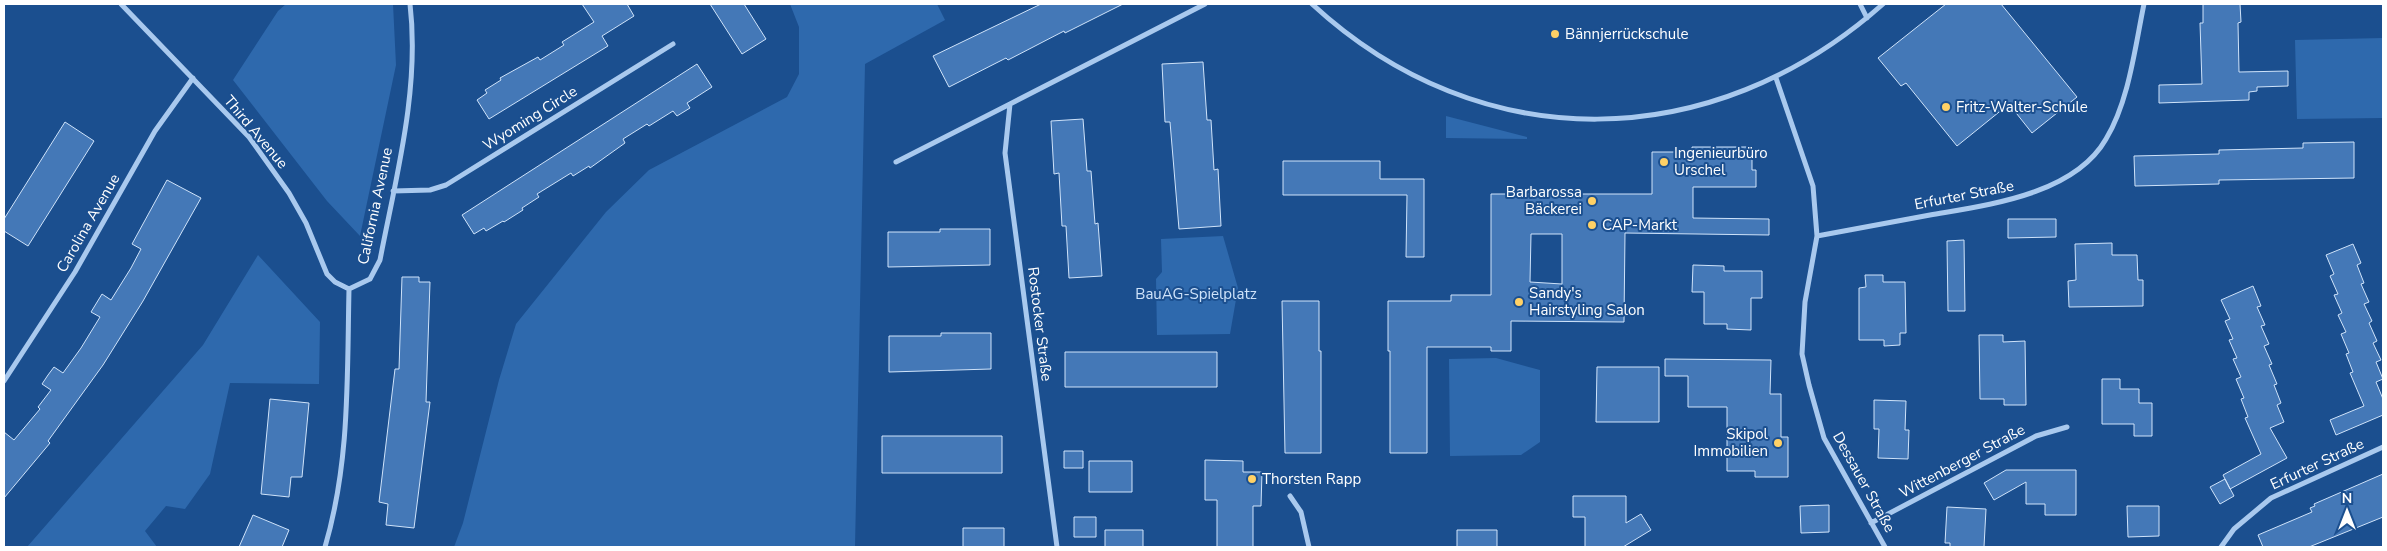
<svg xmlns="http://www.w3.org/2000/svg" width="2387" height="551" font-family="'Nunito Sans',sans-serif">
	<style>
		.green { fill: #2e69ad }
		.building { fill: #4478b7; stroke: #cfe3fa; fill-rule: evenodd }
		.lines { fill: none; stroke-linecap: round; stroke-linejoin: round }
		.minor { stroke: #a9c9ee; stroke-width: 5 }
		.poi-dot { fill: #ffd166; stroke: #1b4f8f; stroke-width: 2 }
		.labels { text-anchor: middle; stroke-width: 4; stroke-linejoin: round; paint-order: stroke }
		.poi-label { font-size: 15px; fill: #fff; stroke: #1b4f8f; text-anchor: start }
		.street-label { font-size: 15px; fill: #fff; stroke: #1b4f8f }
		.park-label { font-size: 15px; fill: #cfe3fa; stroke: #1b4f8f }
	</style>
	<rect width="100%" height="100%" fill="#1b4f8f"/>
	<!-- green -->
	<path class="green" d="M286 4H393L396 65 360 236 327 201 233 80 278 11Z
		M790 4H937L945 20 865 64 855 547H454L463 523 499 380 516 324 606 212 649 170 787 97 799 74V27Z
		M2383 38V118L2297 119 2295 40Z
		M1446 116 1527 137V139L1446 138Z
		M1223 236 1238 288 1230 334 1157 335 1156 279 1162 272 1161 239Z
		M258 255 320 322 319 384 230 383 210 474 185 509 166 506 145 531 157 547H27L203 345Z
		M1496 358 1540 370V442L1521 455 1450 456 1449 359Z"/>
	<!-- building -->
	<path class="building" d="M582 4H627L634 16 602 36 608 46 489 119 477 100 487 93 485 90 501 80 500 78 538 57 540 60 564 45 562 42 594 22Z
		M710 4H744L766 39 742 54Z
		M1041 4H1123L1065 33 1064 31 1008 60 1006 58 949 87 933 56Z
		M1946 4H2001L2077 97 2032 133 2009 104 1957 146 1906 83 1901 86 1878 58Z
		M2203 4H2240L2241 22 2238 23 2239 72 2288 71V86L2257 87V91L2249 92V100L2159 103V85L2202 84 2200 23H2203Z
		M1203 62 1207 120H1211L1214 170 1218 169 1221 226 1179 229 1170 122H1165L1162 64Z
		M697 64 712 87 687 103 690 108 677 116 673 111 649 126 647 124 623 139 625 143 590 168 589 166 573 176 571 173 537 194 539 197 522 208 523 210 504 222 503 221 486 231 484 228 474 234 462 215Z
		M1083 119 1087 171H1091L1095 224 1098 223 1102 276 1069 278 1066 226H1062L1059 173 1054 174 1051 121Z
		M65 122 94 141 28 246 4 231V219Z
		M2354 142V178L2219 180V184L2135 186 2134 156 2219 154V150L2303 148V143Z
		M1692 147H1752V170H1756V187H1693V218L1769 219V235L1625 233 1624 322 1511 321V351H1491V347H1427V453H1390V351H1388V301H1451V295H1491V194H1652V152H1692ZM1531 234H1562V284L1530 282Z
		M1283 161H1380V179H1424V257H1406L1407 195H1283Z
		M167 180 201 198 143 301 103 365 48 441 50 443 4 498V432L14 440 40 409 38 407 51 390 42 384 48 375 54 367 63 373 81 348 100 317 91 312 102 294 111 300 131 268 141 249 132 244Z
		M2008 219H2056V237L2008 238Z
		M940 229H990V265L888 267V232H940Z
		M1964 240 1965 311H1948L1947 241Z
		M2112 243V255H2137L2138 280H2143V306L2069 307 2068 281 2076 280 2075 244Z
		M2353 244 2361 263 2357 265 2364 283 2361 284 2369 302 2364 304 2372 321 2369 323 2377 341 2373 343 2381 360 2376 362 2383 379 2376 382 2383 399V415L2336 435 2330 420 2364 406 2350 373 2353 372 2346 354 2349 353 2341 334 2346 332 2338 315 2342 313 2334 295 2338 294 2330 276 2334 274 2326 255Z
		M1693 265 1724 266V271H1762V298H1751V330L1727 329V324H1704V292H1692Z
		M1865 275H1883V282H1905L1906 333H1900V345L1884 346V340H1859V288L1866 287Z
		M402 277H419V282H430L426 402H430L414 528 386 525 388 504 379 502 395 369H399Z
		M2253 286 2261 306 2257 307 2265 325 2261 326 2269 344 2264 346 2272 364 2269 365 2277 384 2274 385 2281 403 2277 405 2284 422 2270 428 2287 458 2230 489 2223 475 2261 454 2245 418 2248 417 2241 399 2244 398 2236 379 2241 377 2233 359 2237 358 2229 340 2233 339 2225 321 2230 319 2221 300Z
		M1282 301H1319V351H1321V453H1285Z
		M941 333H991V369L889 372V336H941Z
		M1979 335H2003V342L2025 341 2026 405H2004V399H1980Z
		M1065 352H1217V387H1065Z
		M1665 359 1771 360 1770 394H1781V437H1788V477H1755V471H1727V407H1688V376H1665Z
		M1597 367H1659V422H1596Z
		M2102 379H2120V389H2139V403H2152V436H2134V424H2102Z
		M270 399 309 403 302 477H291L289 497 261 494Z
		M1874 400 1906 401 1905 430H1909L1908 459 1878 458 1879 429H1874Z
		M882 436H1002V473H882Z
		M1064 451H1083V468H1064Z
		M1205 460 1243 461V472H1262L1261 506H1253V547H1217V500H1205Z
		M1089 461H1132V492H1089Z
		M2006 470H2076V515H2045V504H2026V482L1994 500 1984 483Z
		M2383 474V517L2309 547H2263L2258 535 2312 512 2310 508 2315 506 2314 504Z
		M2225 479 2234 496 2220 504 2210 487Z
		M1573 496H1626V523L1641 514 1651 530 1623 547H1585V517H1573Z
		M1829 505V532L1801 533 1800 506Z
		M2127 506H2159V536L2128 537Z
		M1947 507 1986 509 1984 547H1950V543H1945Z
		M253 515 289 530 282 547H239Z
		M1074 517H1096V537H1074Z
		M963 528H1004V547H963Z
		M1105 530H1143V547H1105Z
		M1457 530H1497V547H1457Z"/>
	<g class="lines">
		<!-- minor -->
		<path class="minor" d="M121 4 249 137 289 193 306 223 327 274 335 282 349 289
			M1312 4C1481 160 1713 155 1883 4
			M1860 4 1867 18
			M1776 78 1813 186 1817 236 1805 302 1802 354 1809 385 1824 438 1885 547
			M896 162 1010 104
			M393 191 430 190 446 185 673 44
			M1817 236C1855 229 1893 222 1930 215 1987 205 2074 195 2106 139 2129 101 2135 47 2144 4
			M349 289 370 279 380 260C396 177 420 89 410 4
			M4 381 75 272 155 131 193 78
			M1290 496 1301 512 1309 547
			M1871 523 2036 436 2067 427
			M325 547C350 462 347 378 349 289
			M1057 547 1005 153 1010 104 1205 4
			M2221 547 2234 529 2271 498 2383 447"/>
	</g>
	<!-- markers -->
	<g class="poi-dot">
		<circle cx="1555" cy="34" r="5"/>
		<circle cx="1946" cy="107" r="5"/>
		<circle cx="1664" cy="162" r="5"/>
		<circle cx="1592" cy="201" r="5"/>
		<circle cx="1592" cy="225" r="5"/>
		<circle cx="1519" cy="302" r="5"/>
		<circle cx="1778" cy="443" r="5"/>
		<circle cx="1252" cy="479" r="5"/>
	</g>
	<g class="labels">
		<!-- poi labels -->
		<g class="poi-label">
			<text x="1565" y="39">Bännjerrückschule</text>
			<text x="1956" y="112">Fritz-Walter-Schule</text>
			<text x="1674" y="158">Ingenieurbüro<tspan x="1674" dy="17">Urschel</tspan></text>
			<text x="1582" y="197" text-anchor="end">Barbarossa<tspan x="1582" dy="17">Bäckerei</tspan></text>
			<text x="1602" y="230">CAP-Markt</text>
			<text x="1529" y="298">Sandy's<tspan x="1529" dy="17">Hairstyling Salon</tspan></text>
			<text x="1768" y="439" text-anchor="end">Skipol<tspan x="1768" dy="17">Immobilien</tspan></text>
			<text x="1262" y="484">Thorsten Rapp</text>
		</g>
		<!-- street labels -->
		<g class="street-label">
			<text transform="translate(530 118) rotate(-32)" y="5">Wyoming Circle</text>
			<text transform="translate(256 132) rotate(50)" y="5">Third Avenue</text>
			<text transform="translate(1964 195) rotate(-11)" y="5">Erfurter Straße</text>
			<text transform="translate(375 206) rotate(-78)" y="5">California Avenue</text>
			<text transform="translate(88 223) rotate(-60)" y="5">Carolina Avenue</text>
			<text transform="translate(1040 324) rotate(83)" y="5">Rostocker Straße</text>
			<text transform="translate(1962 461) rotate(-28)" y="5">Wittenberger Straße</text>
			<text transform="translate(2317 464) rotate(-25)" y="5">Erfurter Straße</text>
			<text transform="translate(1864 482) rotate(61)" y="5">Dessauer Straße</text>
		</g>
		<!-- park labels -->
		<g class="park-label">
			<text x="1196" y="299">BauAG-Spielplatz</text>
		</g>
	</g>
	<!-- border -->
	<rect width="2387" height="551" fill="none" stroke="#ffffff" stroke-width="10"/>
	<!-- north arrow -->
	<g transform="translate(2347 511)" stroke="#1b4f8f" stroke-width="4" paint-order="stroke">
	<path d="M0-4L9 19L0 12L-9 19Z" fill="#ffffff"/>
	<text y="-8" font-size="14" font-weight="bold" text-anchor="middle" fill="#ffffff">N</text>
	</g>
</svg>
